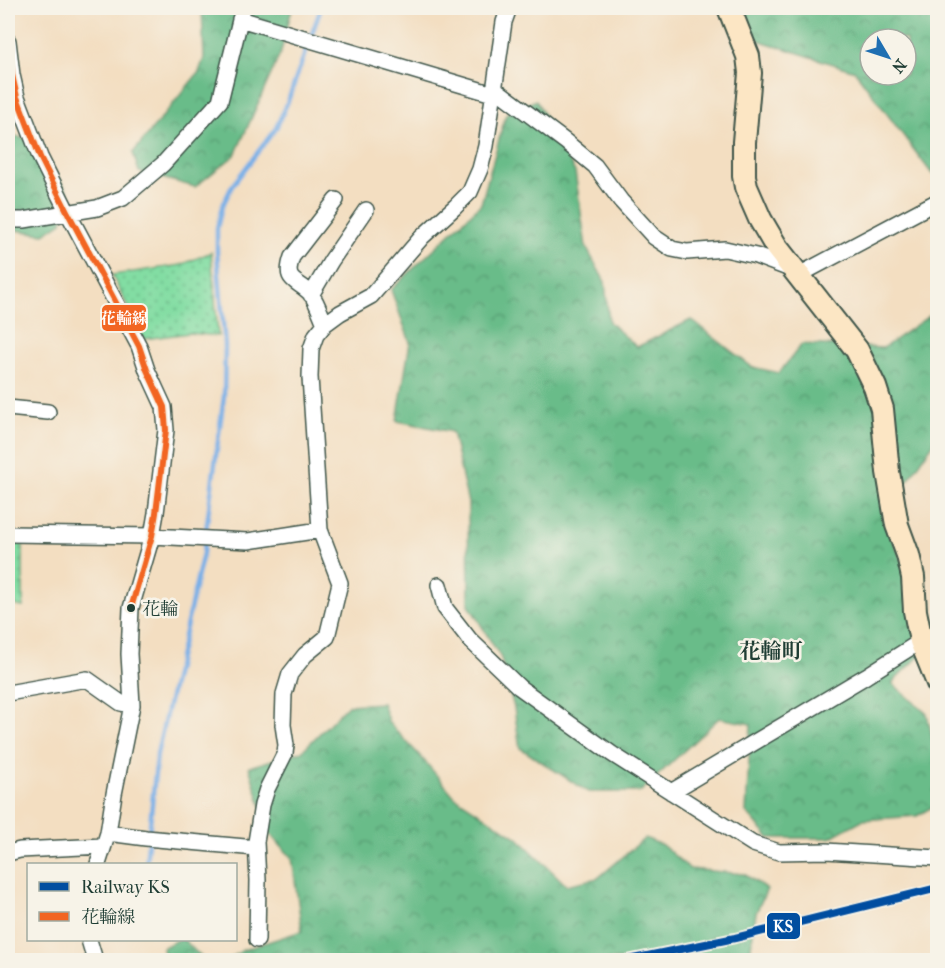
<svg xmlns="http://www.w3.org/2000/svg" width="945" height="968" font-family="'IM FELL French Canon','Noto Serif JP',serif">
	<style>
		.forest { fill: url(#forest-crowns); stroke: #447c5e; stroke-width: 1.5; fill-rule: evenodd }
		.park { fill: url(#park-dots); stroke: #508d6c; stroke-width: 1.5 }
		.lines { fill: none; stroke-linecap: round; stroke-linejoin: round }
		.stream { stroke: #78afe7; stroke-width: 4.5 }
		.street-casing { stroke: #3f5549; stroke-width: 18 }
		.secondary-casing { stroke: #3f5549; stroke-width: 26 }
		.street { stroke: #fff; stroke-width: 15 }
		.secondary { stroke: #fce6c4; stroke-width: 22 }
		.bus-1-casing { stroke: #f7f3e8; stroke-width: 10 }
		.bus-1 { stroke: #f26522; stroke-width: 6 }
		.rail-1-casing { stroke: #f7f3e8; stroke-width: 12 }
		.rail-1 { stroke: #014ea0; stroke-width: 8 }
		.bus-dot { fill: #1f3d34; stroke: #f7f3e8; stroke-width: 2 }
		.labels { text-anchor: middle; stroke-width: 5; stroke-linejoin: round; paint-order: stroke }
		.bus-label { font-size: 18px; fill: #1f3d34; stroke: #f7f3e8; text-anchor: start }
		.neighbourhood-label { font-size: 21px; font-weight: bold; fill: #1f3d34; stroke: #f7f3e8 }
		.line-badge { stroke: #f7f3e8; stroke-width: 2 }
		.badge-label { font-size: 16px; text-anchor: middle; font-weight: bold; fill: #fff }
	</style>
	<defs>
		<pattern id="forest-crowns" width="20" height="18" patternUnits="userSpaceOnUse" patternTransform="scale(1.5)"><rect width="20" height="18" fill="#69bc89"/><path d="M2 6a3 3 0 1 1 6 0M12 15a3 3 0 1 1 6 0" fill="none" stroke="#569a71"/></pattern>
		<pattern id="park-dots" width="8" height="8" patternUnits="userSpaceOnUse" patternTransform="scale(1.5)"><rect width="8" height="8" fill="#82dda3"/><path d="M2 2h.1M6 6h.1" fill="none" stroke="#6ab486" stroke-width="1.8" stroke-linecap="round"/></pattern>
	</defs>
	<rect width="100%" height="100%" fill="#f7f3e8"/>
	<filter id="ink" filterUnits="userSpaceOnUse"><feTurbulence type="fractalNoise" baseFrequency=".0167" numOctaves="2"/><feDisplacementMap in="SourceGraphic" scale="12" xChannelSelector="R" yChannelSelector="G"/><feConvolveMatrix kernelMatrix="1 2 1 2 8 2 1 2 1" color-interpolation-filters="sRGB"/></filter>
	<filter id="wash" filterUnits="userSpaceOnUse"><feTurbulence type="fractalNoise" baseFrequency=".008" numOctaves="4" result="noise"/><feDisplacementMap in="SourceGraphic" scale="24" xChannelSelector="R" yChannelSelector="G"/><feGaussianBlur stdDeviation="1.35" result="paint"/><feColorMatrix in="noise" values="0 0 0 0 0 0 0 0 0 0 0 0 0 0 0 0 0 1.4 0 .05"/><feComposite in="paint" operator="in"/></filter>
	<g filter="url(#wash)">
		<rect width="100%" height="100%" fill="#f3dec1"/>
		<!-- forest -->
		<path class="forest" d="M202 8H292L281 52 235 155 195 187 139 172 133 153 199 72 204 58Z
			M737 8H937V174H932L855 71 748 37ZM870 39H906V75H870Z
			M536 100 575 172 586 247 605 282 609 322 637 347 691 320 752 367 779 373 802 344 883 348 929 316 937 341V438L882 518 922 601 937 623V639L892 683 927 714 937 759V804L917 816 862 820 829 838H769L746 812 751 724 719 718 640 792H588L520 748 514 708 501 658 469 605 468 503 452 432 397 421 410 342 391 290 481 204 506 114Z
			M8 135 29 139 68 191 62 222 44 234 8 229Z
			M382 703 389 723 421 757 455 797 518 838 566 885 598 878 645 838 662 845 690 869 744 874 767 889 756 913 749 960H228L243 950 302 931 292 858 270 834 249 767 302 751 348 705Z
			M177 940H184L200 956 206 960H168L162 948Z"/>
		<!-- park -->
		<path class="park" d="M211 252 218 336 189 333 144 339 112 275 181 265Z
			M8 540H23V607L8 604Z"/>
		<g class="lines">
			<!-- stream -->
			<path class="stream" d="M146 864 157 754 203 553 224 396 225 346 217 252V228L222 207 232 186 276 128 288 101 321 8"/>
		</g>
	</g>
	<g filter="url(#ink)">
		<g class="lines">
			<defs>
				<path id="street" d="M240 19 493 94
					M8 41 12 75 17 97 40 157 68 213 139 346 147 370 164 407 166 430 156 513 152 536 131 608 129 654 132 705 114 794 108 833 98 864
					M494 88 566 142 595 166 621 201 654 237 672 249 687 252 725 249 756 256 793 270
					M8 220H24L97 208 123 198 163 164 220 101 243 8
					M797 276 938 201
					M311 295 331 261 366 210
					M325 324C321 315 317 302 311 294 297 279 283 283 292 257L336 200
					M8 408 48 412
					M8 534 152 536 248 541 320 530
					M439 585 445 608 470 640 519 687 612 754 753 844 779 852 826 851 938 858
					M8 693 87 679 121 703 132 705
					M671 792 866 676 921 641
					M108 833 146 838 256 848
					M8 853 20 850 103 846
					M89 940 95 960
					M257 940 258 880 256 842 262 805 267 789 285 753 286 745 283 725 284 694 290 674 305 655 327 637 340 583 320 530 310 377 311 349 316 335 325 324 340 313 371 296 422 237 455 207 470 192 480 169 486 146 504 22 509 8"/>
				<path id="secondary" d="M729 8 748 56 750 73 744 142V176L746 187 760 219 777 248 857 350 875 387 882 409 888 472 897 525 908 555 913 577 915 611 921 641 938 683"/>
			</defs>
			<!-- street casing -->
			<use href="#street" class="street-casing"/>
			<!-- secondary casing -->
			<use href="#secondary" class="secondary-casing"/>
			<!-- street -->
			<use href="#street" class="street"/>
			<!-- secondary -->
			<use href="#secondary" class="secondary"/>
			<defs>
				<path id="bus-1" d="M8 41 12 75 17 97 40 157 68 213 139 346 147 370 164 407 166 430 156 513 152 536 131 608"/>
			</defs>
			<!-- bus-1 casing -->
			<use href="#bus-1" class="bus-1-casing"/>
			<!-- bus-1 -->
			<use href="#bus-1" class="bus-1"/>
			<defs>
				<path id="rail-1" d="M628 960 735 938 938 888"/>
			</defs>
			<!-- rail-1 casing -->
			<use href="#rail-1" class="rail-1-casing"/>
			<!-- rail-1 -->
			<use href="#rail-1" class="rail-1"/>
		</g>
	</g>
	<!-- markers -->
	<circle class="bus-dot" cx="131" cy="608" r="5"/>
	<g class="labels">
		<!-- bus labels -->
		<g class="bus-label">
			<text x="142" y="615">花輪</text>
		</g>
		<!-- neighbourhood labels -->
		<g class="neighbourhood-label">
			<text x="771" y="658">花輪町</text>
		</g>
	</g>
	<g class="line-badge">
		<rect x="101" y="304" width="46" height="28" rx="6" fill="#f26522"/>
		<rect x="766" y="912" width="35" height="28" rx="6" fill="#014ea0"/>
	</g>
	<g class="badge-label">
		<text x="124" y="324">花輪線</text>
		<text x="783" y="932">KS</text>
	</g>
	<!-- margin -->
	<rect width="945" height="968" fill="none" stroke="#f7f3e8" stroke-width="30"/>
	<!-- legend -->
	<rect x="27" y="863" width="210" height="78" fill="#f7f3e8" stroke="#a1aaa0" stroke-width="1.5"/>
	<rect x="39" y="882" width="30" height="9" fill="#014ea0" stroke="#a1aaa0" stroke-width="1.5"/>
	<text x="81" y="893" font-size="18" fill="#1f3d34">Railway KS</text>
	<rect x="39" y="912" width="30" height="9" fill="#f26522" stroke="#a1aaa0" stroke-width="1.5"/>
	<text x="81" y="923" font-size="18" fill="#1f3d34">花輪線</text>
	<!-- north arrow -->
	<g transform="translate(888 57) rotate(129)"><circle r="28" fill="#f7f3e8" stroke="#a1aaa0" stroke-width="1.5"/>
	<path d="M0-4.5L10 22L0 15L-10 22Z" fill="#1f6fb2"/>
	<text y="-9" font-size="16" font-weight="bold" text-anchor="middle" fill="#1f3d34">N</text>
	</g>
</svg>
